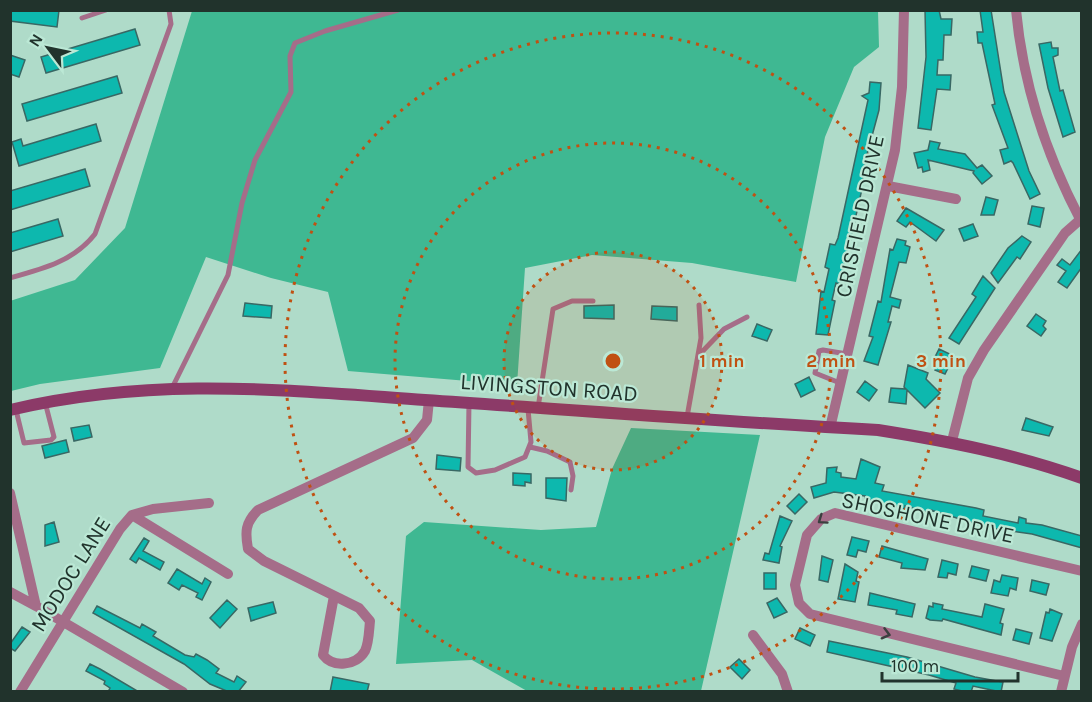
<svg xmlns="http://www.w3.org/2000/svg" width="1092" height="702" font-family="Karla,sans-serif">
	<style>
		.forest { fill: #3fb892 }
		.building { fill: #0db8ae; stroke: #396864; stroke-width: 1.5 }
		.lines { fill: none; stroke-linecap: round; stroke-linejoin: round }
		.lane { stroke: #a56d89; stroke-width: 5 }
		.street { stroke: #a56d89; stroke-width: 10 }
		.secondary { stroke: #8c3a68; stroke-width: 12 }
		.oneway { stroke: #3b3f3f }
		.ring { fill: none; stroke: #c05112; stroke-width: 3; stroke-dasharray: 3 6 }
		.labels { text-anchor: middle; stroke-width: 4.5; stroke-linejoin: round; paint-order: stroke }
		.street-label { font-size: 22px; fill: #21332c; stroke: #bbe8d5 }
		.centre { fill: #c05112; stroke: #bbe8d5; stroke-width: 3 }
		.ring-label { font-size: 18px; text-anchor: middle; font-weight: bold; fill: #c05112; stroke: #bbe8d5; stroke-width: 4.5; stroke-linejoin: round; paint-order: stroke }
	</style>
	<rect width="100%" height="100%" fill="#afdbc9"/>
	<!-- forest -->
	<path class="forest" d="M192 11H878L879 47 854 67 825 137 796 282 692 263 592 255 525 268 517 385 348 371 328 292 271 278 206 257 160 368 40 384 11 391 10 301 75 280 125 228Z
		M631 428 760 435 701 691H527L472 660 396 664 406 536 424 522 541 530 596 527 612 469Z"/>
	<!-- building -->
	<path class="building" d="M10 10H59L57 27 10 21Z
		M925 10H939L941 19H952L951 35H944L943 60H938L937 75H951L950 90 937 89 931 130 918 128 926 57Z
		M980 10H991L1004 92 1029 171 1040 194 1030 199 1013 163 1011 161 1004 164 1000 150 1008 148 992 105 995 104 982 43H978L977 32H983Z
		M135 29 140 45 46 73 41 57Z
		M1051 42 1052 48H1058V55L1053 57 1060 91 1063 90 1075 132 1063 137 1048 88 1039 44Z
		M10 55 25 60 19 77 10 74Z
		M117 76 122 93 27 121 22 104Z
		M870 82 881 83 879 110 865 162 862 189 846 260 839 284 836 283 832 300 835 301 828 335 816 334 821 291 824 292 829 269 825 267 830 244 835 245 838 238 868 100 862 96 869 93Z
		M96 124 101 141 19 166 12 142 21 139 23 146Z
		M930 141 940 143 938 149 965 154 977 168 982 165 992 176 982 184 973 173 974 171 928 160 930 170 923 172 922 167 918 168 914 153 928 150Z
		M85 169 90 186 10 210V191Z
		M986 197 998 200 994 215H981Z
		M1032 206 1044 208 1040 227 1028 224Z
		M906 208 944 230 936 241 910 222 906 227 897 221Z
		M58 219 63 236 10 252V233Z
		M973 224 978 236 964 241 959 229Z
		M1022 236 1031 242 1020 259 1017 257 998 283 991 273 1008 248Z
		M897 239 906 241 905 245 910 247 906 263 899 262 890 297 901 300 899 308 892 306 888 322H891L878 365 864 361 873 337 869 336 878 301 881 302 890 249 893 250Z
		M1082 249V267L1067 288 1058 282 1066 271 1057 265 1062 259 1070 265Z
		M983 276 995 288 959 344 949 338 976 297 972 294Z
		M245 303 272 306 271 318 243 316Z
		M614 305V319L584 318V306Z
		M652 306 677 307V321L651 319Z
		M1036 314 1046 321 1043 326 1046 329 1041 336 1027 326Z
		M757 324 772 330 767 341 752 336Z
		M939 349 954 356 945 374 935 370 939 359 935 357Z
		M908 365 928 373 926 379 940 393 925 408 907 390 906 404 889 402 891 388 906 389 904 387Z
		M809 377 815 390 801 397 795 384Z
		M865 381 877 390 869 401 857 392Z
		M1026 418 1053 427 1049 436 1022 430Z
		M89 425 92 437 74 441 71 428Z
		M66 440 69 452 45 458 42 446Z
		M437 455 461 458 460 471 436 469Z
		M861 459 880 467 875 483 884 485 882 491 976 508 984 510 983 516 1018 523 1019 517 1026 519V523L1042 525 1082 536V548L1032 534 989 528 931 510V513L905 506V509L865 499V496L834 492 814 498 811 487 826 483 827 468 837 467 836 472 841 473V477L856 479Z
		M513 473 531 474V483L525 482V486L513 485Z
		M546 478H567L566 501 546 498Z
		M799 494 807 502 795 514 787 506Z
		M780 516 792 521 780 546 782 547 779 563 763 560 765 553 769 554Z
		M54 522 59 542 45 546V525Z
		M852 537 869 541 866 552 858 550 856 557 847 555Z
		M144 538 149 541 143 551 164 562 160 570 139 558 136 563 130 559Z
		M882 546 928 559 925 570 901 568 902 563 879 557Z
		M822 556 833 560 828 582 819 580Z
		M942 560 958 564 956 575 948 573 947 578 938 577Z
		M845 564 858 572 856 581 859 582 855 602 838 599Z
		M972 566 989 570 986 581 969 577Z
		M177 569 202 584 205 578 211 582 202 600 196 597 198 593 182 585 179 590 168 583Z
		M764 573H776V589H764Z
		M1002 575 1018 578 1016 590 1010 588 1008 596 991 593 994 580 1000 582Z
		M1032 580 1049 584 1046 595 1030 591Z
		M870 593 915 604 912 617 896 614 897 610 868 605Z
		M777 598 787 612 774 618 767 603Z
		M227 600 237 609 220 628 210 618Z
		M273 602 276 613 251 621 248 608Z
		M933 603 943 605 942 609 982 617 985 604 1004 609 1000 623 1003 624 1001 635 943 619 942 621 930 620 926 618 929 606 933 607Z
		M97 606 140 628 142 624 156 632 153 636 185 655 194 657 196 654 207 660 219 669 216 673 234 682 237 676 246 682 238 692H229L210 684 184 664 93 613Z
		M1050 609 1062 614 1052 641 1040 638 1046 612 1049 613Z
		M22 627 30 632 15 651 10 648V644Z
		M800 628 815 635 810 646 795 639Z
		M1016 629 1032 633 1029 644 1013 640Z
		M829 641 907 657 975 677 1003 682 1001 692 973 686 971 692H966L954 689 956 683 929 675 827 652Z
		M739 659 750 670 742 679 730 667Z
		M90 664 100 669 139 692H108L110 688 104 684 105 681 86 671Z
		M333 677 369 684 367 692H330Z"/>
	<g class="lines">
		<!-- lane -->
		<path class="lane" d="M82 18 106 10
			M10 278C43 269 74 261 95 234L171 24 169 10
			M698 356 724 329 747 317
			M840 383 815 373 819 351 823 350 847 354
			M172 388 228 275 242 203 255 160 291 92 290 56 295 43 325 31 398 10
			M469 403 468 467 476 473 495 470 525 457 531 442 528 409
			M538 408 553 309 572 301H593
			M16 410 24 443 51 440 54 437 45 402
			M687 417 701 338 699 305
			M530 447 547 451 570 462 573 476 571 490"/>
		<!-- street -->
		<path class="street" d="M1016 10C1023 84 1046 154 1080 219
			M888 186 956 199
			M830 428 895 150 902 87 904 10
			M952 441 968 378 984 350 1065 233 1082 218
			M10 493 36 606 183 692
			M132 515 228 574
			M10 592 36 606
			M334 596 323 655C333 668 356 666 365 651 369 643 369 630 370 621L359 608 264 561 248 549C245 532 245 523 258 510L413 438 427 420 429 400
			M753 635 782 674 788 692
			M1064 676 810 614 799 603 795 585 807 535 821 519 835 513 1082 571
			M20 692 120 529 132 515 153 509 209 503
			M1061 692 1072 647 1082 624"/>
		<!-- secondary -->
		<path class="secondary" d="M10 410C153 376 281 390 425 400 576 410 727 422 878 430 947 441 1015 454 1082 478"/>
	</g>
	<!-- one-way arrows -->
	<defs><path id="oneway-chevron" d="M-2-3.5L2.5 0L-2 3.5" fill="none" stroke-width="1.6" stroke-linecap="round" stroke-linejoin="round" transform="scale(1.5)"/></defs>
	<g class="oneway">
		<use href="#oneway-chevron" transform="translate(822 520) rotate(145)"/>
		<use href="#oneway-chevron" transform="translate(886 634) rotate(15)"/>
	</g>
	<!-- distance rings -->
	<circle cx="613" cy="361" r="109" fill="#c05112" fill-opacity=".12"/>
	<g class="ring">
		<circle cx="613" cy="361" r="109"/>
		<circle cx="613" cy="361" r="218"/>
		<circle cx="613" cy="361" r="328"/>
	</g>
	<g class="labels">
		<!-- street labels -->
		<g class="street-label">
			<text transform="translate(859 216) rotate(-78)" y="8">CRISFIELD DRIVE</text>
			<text transform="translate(549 387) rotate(4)" y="8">LIVINGSTON ROAD</text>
			<text transform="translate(928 517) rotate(12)" y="8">SHOSHONE DRIVE</text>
			<text transform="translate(70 574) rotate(-58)" y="8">MODOC LANE</text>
		</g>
	</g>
	<circle cx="613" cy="361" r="9" class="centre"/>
	<g class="ring-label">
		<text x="722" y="367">1 min</text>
		<text x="831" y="367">2 min</text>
		<text x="941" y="367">3 min</text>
	</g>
	<!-- border -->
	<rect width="1092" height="702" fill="none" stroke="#21332c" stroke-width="24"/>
	<!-- north arrow -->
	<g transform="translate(48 48) rotate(302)" stroke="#bbe8d5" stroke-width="4.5" paint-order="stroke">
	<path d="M0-4.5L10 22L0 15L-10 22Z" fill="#21332c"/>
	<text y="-9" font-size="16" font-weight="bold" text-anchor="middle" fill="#21332c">N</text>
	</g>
	<!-- scale -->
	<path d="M882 672v9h136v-9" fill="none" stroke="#21332c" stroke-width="3"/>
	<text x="891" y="672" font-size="18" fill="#21332c" stroke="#bbe8d5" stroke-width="4.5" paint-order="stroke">100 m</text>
</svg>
